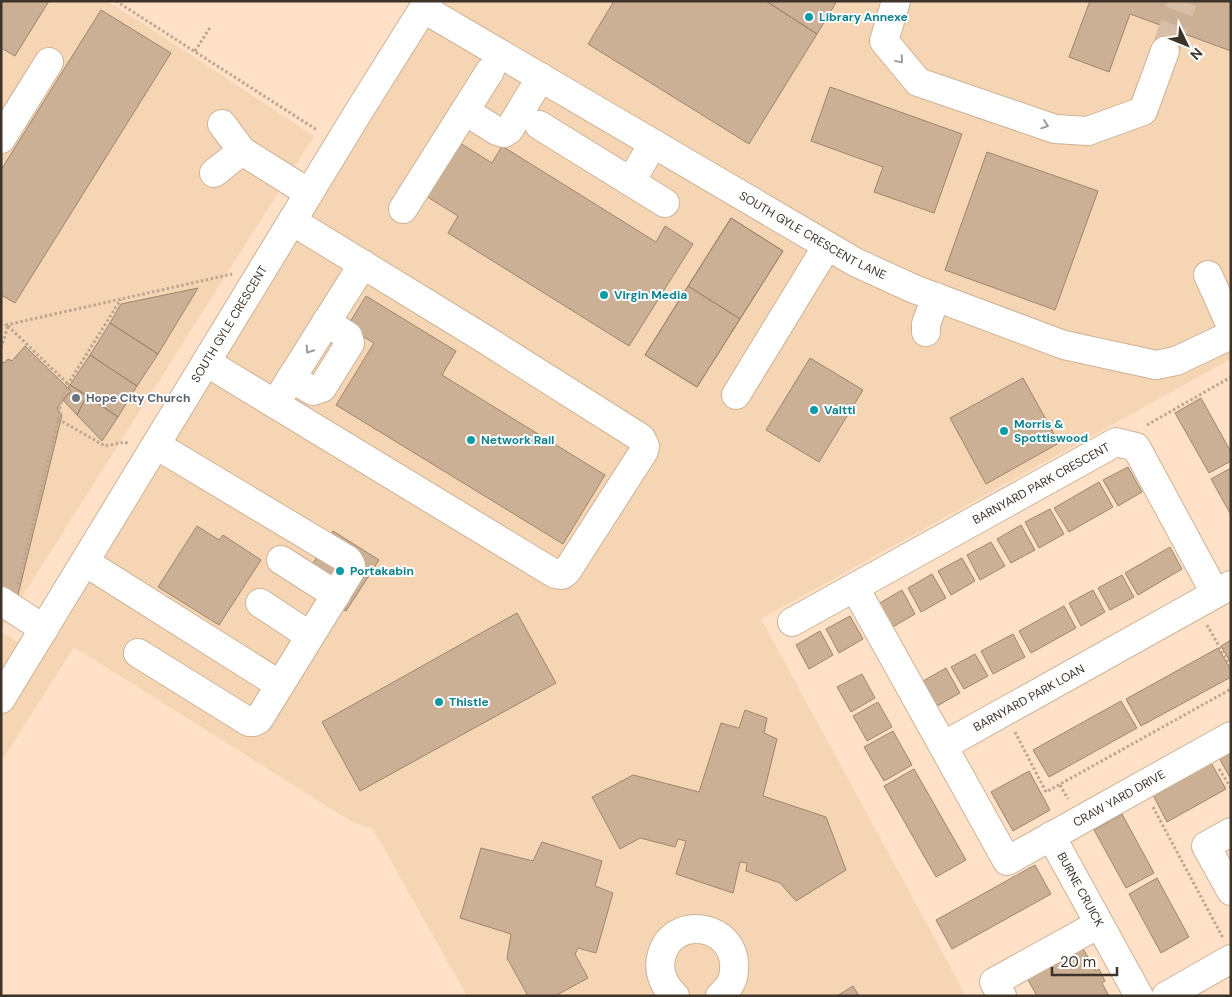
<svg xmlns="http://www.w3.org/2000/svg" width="1232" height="997" font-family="'DM Sans',sans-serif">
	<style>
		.built { fill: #f5d5b4 }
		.building { fill: #cbb096; stroke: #9e856c }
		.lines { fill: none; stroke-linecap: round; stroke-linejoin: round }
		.minor-tunnel { stroke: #d8bea7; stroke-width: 28; stroke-dasharray: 28 14; stroke-linecap: butt }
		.minor-casing { stroke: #cdb398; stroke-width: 30 }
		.path { stroke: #bda691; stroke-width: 3; stroke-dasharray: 2.5 2.5; stroke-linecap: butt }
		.minor { stroke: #fff; stroke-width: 28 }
		.oneway { stroke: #9e9994 }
		.culture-dot { fill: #0f9aa8; stroke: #fff; stroke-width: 2 }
		.worship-dot { fill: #6b7280; stroke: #fff; stroke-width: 2 }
		.labels { text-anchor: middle; stroke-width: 4; stroke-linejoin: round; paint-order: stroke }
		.culture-label { font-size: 12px; font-weight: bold; fill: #0d838f; stroke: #fff; text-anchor: start }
		.street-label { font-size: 12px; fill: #3e3329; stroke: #fff }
		.worship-label { font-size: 12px; font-weight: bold; fill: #5b616d; stroke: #fff; text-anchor: start }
	</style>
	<rect width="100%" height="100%" fill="#fee1c6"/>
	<!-- built -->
	<path class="built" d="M1 1H107L150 28 314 136 1 630Z
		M438 1H1231V359L761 619 966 996H467L373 829 352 822 74 647 1 762V631L38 655Z"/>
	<!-- building -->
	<path class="building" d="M1 1H49L15 56 1 48Z
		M614 1H766L817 34 749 144 588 44Z
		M766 1H837L817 34Z
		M1090 1H1231V51L1130 14 1109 72 1069 57Z
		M101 10 171 53 15 303 1 295V170Z
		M830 87 962 134 934 213 874 192 883 167 811 141Z
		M460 143 492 163 502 146 656 242 665 226 693 244 629 346 448 233 458 216 426 196Z
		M987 152 1098 191 1055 310 945 270Z
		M731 218 783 251 697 387 645 355Z
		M731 218 783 251 740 319 688 286Z
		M688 286 740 319 697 387 645 355Z
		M198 288 158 354 110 323 121 304Z
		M366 296 456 351 442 375 605 475 563 544 336 405 374 343 347 327Z
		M110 323 158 354 137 386 90 355Z
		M25 346 71 391 57 408 62 415 17 599 1 590V362L4 363 8 359 12 361Z
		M90 355 137 386 118 417 70 385Z
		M810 358 863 390 819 462 766 430Z
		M1023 378 1059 443 986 484 950 418Z
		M70 385 87 395 77 415 63 400 71 391 68 388Z
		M87 395 118 417 102 441 77 415Z
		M1201 398 1231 452V461L1209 473 1175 413Z
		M1128 467 1142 492 1118 506 1103 480Z
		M1231 468V515L1211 479Z
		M1099 482 1113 507 1069 532 1054 508Z
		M1050 509 1064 534 1039 548 1025 522Z
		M1021 525 1035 550 1011 563 997 539Z
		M197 526 219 540 223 535 261 560 219 625 158 587Z
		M333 531 379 560 346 611 301 583Z
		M991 542 1005 566 980 580 967 555Z
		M1170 547 1182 569 1138 595 1125 573Z
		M962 558 975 581 951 595 938 571Z
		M932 574 946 598 921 612 908 588Z
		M1122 575 1134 597 1110 610 1098 588Z
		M902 590 915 614 891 628 878 604Z
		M1093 590 1105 612 1081 626 1069 603Z
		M1064 606 1076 628 1031 653 1019 631Z
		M517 613 556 683 360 791 322 722Z
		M850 616 863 639 839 653 826 629Z
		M820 631 833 655 809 669 796 645Z
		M1013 634 1025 657 993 674 981 651Z
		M1231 640V663L1221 646Z
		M1218 648 1231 670V677L1141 726 1126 699Z
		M975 654 988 676 964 689 951 667Z
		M946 668 960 693 937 706 923 681Z
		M862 674 875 698 851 712 837 687Z
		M1121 701 1137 728 1049 777 1033 750Z
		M878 702 892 727 867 741 853 716Z
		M745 710 767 718 764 733 777 739 763 796 826 817 846 870 796 901 780 883 746 871 747 863 740 862 733 893 676 874 686 841 678 839 675 847 640 838 620 849 592 797 633 775 699 792 721 723 739 728Z
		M893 731 912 765 884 781 864 747Z
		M1231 752V779L1219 758Z
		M1211 763 1226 789 1167 822 1153 795Z
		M914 769 966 860 936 877 884 786Z
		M1029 771 1050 810 1013 831 991 792Z
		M1122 814 1154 873 1126 888 1094 830Z
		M542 842 602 861 595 886 613 893 596 953 578 948 575 954 588 978 555 996H528L507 958 511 934 460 918 481 848 533 861Z
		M1035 865 1051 894 952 949 936 920Z
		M1157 878 1189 937 1161 953 1129 894Z
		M1082 947 1096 971 1099 969 1105 981 1102 983 1109 996H1037L1027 978Z
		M853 986 859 996H837Z"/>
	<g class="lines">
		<!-- minor-tunnel -->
		<path class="minor-tunnel" d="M1165 51 1183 1"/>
		<defs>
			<g id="minor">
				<path d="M896 1 884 41 918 82 1055 129 1088 131 1143 111 1165 51"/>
				<path id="s1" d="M424 9 855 262 914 289 1064 345 1156 365 1176 361 1231 335"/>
				<path d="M465 111 497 131 504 133 509 130 541 77"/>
				<path d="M222 124 242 151 309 193"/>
				<path d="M539 125 665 203"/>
				<path d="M1 139 49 62"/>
				<path d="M214 173 242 151"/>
				<path d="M631 182 653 143"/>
				<path d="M403 209 490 71"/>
				<path d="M1208 275 1231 326"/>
				<path d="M926 332V324L936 297"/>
				<path d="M206 362 555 574 562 575 567 571 644 451 645 446 641 438 483 338 292 221"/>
				<path d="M291 378 313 391 322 388 350 343 348 336 326 322"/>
				<path d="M736 395 827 246"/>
				<path d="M275 404 363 264"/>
				<path d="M281 560 336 595"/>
				<path d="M85 562 280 685 351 570V565L348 560 156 445"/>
				<path id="s2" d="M1231 585 943 746 1007 861 1231 736"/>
				<path d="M855 588 943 746"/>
				<path d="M1 601 44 629"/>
				<path d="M260 603 310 636"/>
				<path id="s3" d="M792 622 1116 442 1136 447 1215 593"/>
				<path d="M138 653 249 722H254L259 719 280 685"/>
				<path id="s4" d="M1 699 359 111 428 1"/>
				<path d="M1231 832 1206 846 1231 891"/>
				<path id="s5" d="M1051 836 1139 996"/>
				<path d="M675 996C664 986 658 973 661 958 670 913 738 923 734 970 734 980 728 989 720 996"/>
				<path d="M1002 996 994 982 1099 924"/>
				<path d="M1166 996 1231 959"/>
			</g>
		</defs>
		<!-- minor casing -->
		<use href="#minor" class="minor-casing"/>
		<!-- path -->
		<path class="path" d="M116 1 317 130
			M195 51 211 26
			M8 326 68 384
			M1 348 8 326 6 325 232 274
			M58 419 105 446 125 442 129 444
			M1147 425 1231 377
			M18 584 58 419 61 402 68 384 121 299
			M1207 625 1231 667
			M1015 732 1046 792 1231 689
			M1219 769 1231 788
			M1060 785 1068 799
			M1153 807 1223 938"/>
		<!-- minor -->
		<use href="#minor" class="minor"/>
	</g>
	<!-- one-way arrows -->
	<defs><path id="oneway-chevron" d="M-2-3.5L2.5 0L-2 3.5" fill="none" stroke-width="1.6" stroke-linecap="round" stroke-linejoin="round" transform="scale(1.25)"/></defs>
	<g class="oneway">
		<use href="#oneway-chevron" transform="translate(900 60) rotate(50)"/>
		<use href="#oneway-chevron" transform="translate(1045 125) rotate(19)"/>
		<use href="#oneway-chevron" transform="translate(309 350) rotate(123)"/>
	</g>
	<!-- markers -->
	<g class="culture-dot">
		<circle cx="809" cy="17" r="5"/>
		<circle cx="604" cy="295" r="5"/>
		<circle cx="814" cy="410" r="5"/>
		<circle cx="1004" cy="431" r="5"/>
		<circle cx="471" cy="440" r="5"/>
		<circle cx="340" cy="571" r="5"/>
		<circle cx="439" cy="702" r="5"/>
	</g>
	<circle class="worship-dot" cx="76" cy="398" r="5"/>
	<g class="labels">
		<!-- culture labels -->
		<g class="culture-label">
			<text x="819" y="21">Library Annexe</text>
			<text x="614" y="299">Virgin Media</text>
			<text x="824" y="414">Valtti</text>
			<text x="1014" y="428">Morris &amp;<tspan x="1014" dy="14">Spottiswood</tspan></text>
			<text x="481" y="444">Network Rail</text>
			<text x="350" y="575">Portakabin</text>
			<text x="449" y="706">Thistle</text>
		</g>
		<!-- street labels -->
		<g class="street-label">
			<text dy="4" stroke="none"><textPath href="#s1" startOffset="450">SOUTH GYLE CRESCENT LANE</textPath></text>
			<text dy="4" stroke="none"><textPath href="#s4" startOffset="439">SOUTH GYLE CRESCENT</textPath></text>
			<text dy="4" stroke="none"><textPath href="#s3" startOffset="285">BARNYARD PARK CRESCENT</textPath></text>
			<text transform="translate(1029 698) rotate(-29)" y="4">BARNYARD PARK LOAN</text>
			<text dy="4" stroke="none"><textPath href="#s2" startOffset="590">CRAW YARD DRIVE</textPath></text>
			<text dy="4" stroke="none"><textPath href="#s5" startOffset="61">BURNE CRUICK</textPath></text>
		</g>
		<!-- worship labels -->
		<g class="worship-label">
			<text x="86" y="402">Hope City Church</text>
		</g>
	</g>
	<!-- border -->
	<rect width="1232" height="997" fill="none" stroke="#3e3329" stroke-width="5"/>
	<!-- north arrow -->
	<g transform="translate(1187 45) rotate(133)" stroke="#ffffff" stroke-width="4" paint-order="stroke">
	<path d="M0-4L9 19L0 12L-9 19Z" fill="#3e3329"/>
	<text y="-8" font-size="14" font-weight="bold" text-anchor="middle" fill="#3e3329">N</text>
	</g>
	<!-- scale -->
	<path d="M1052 967v8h65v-8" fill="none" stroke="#3e3329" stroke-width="2.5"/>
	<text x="1060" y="967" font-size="15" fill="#3e3329" stroke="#ffffff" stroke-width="4" paint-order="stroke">20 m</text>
</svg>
